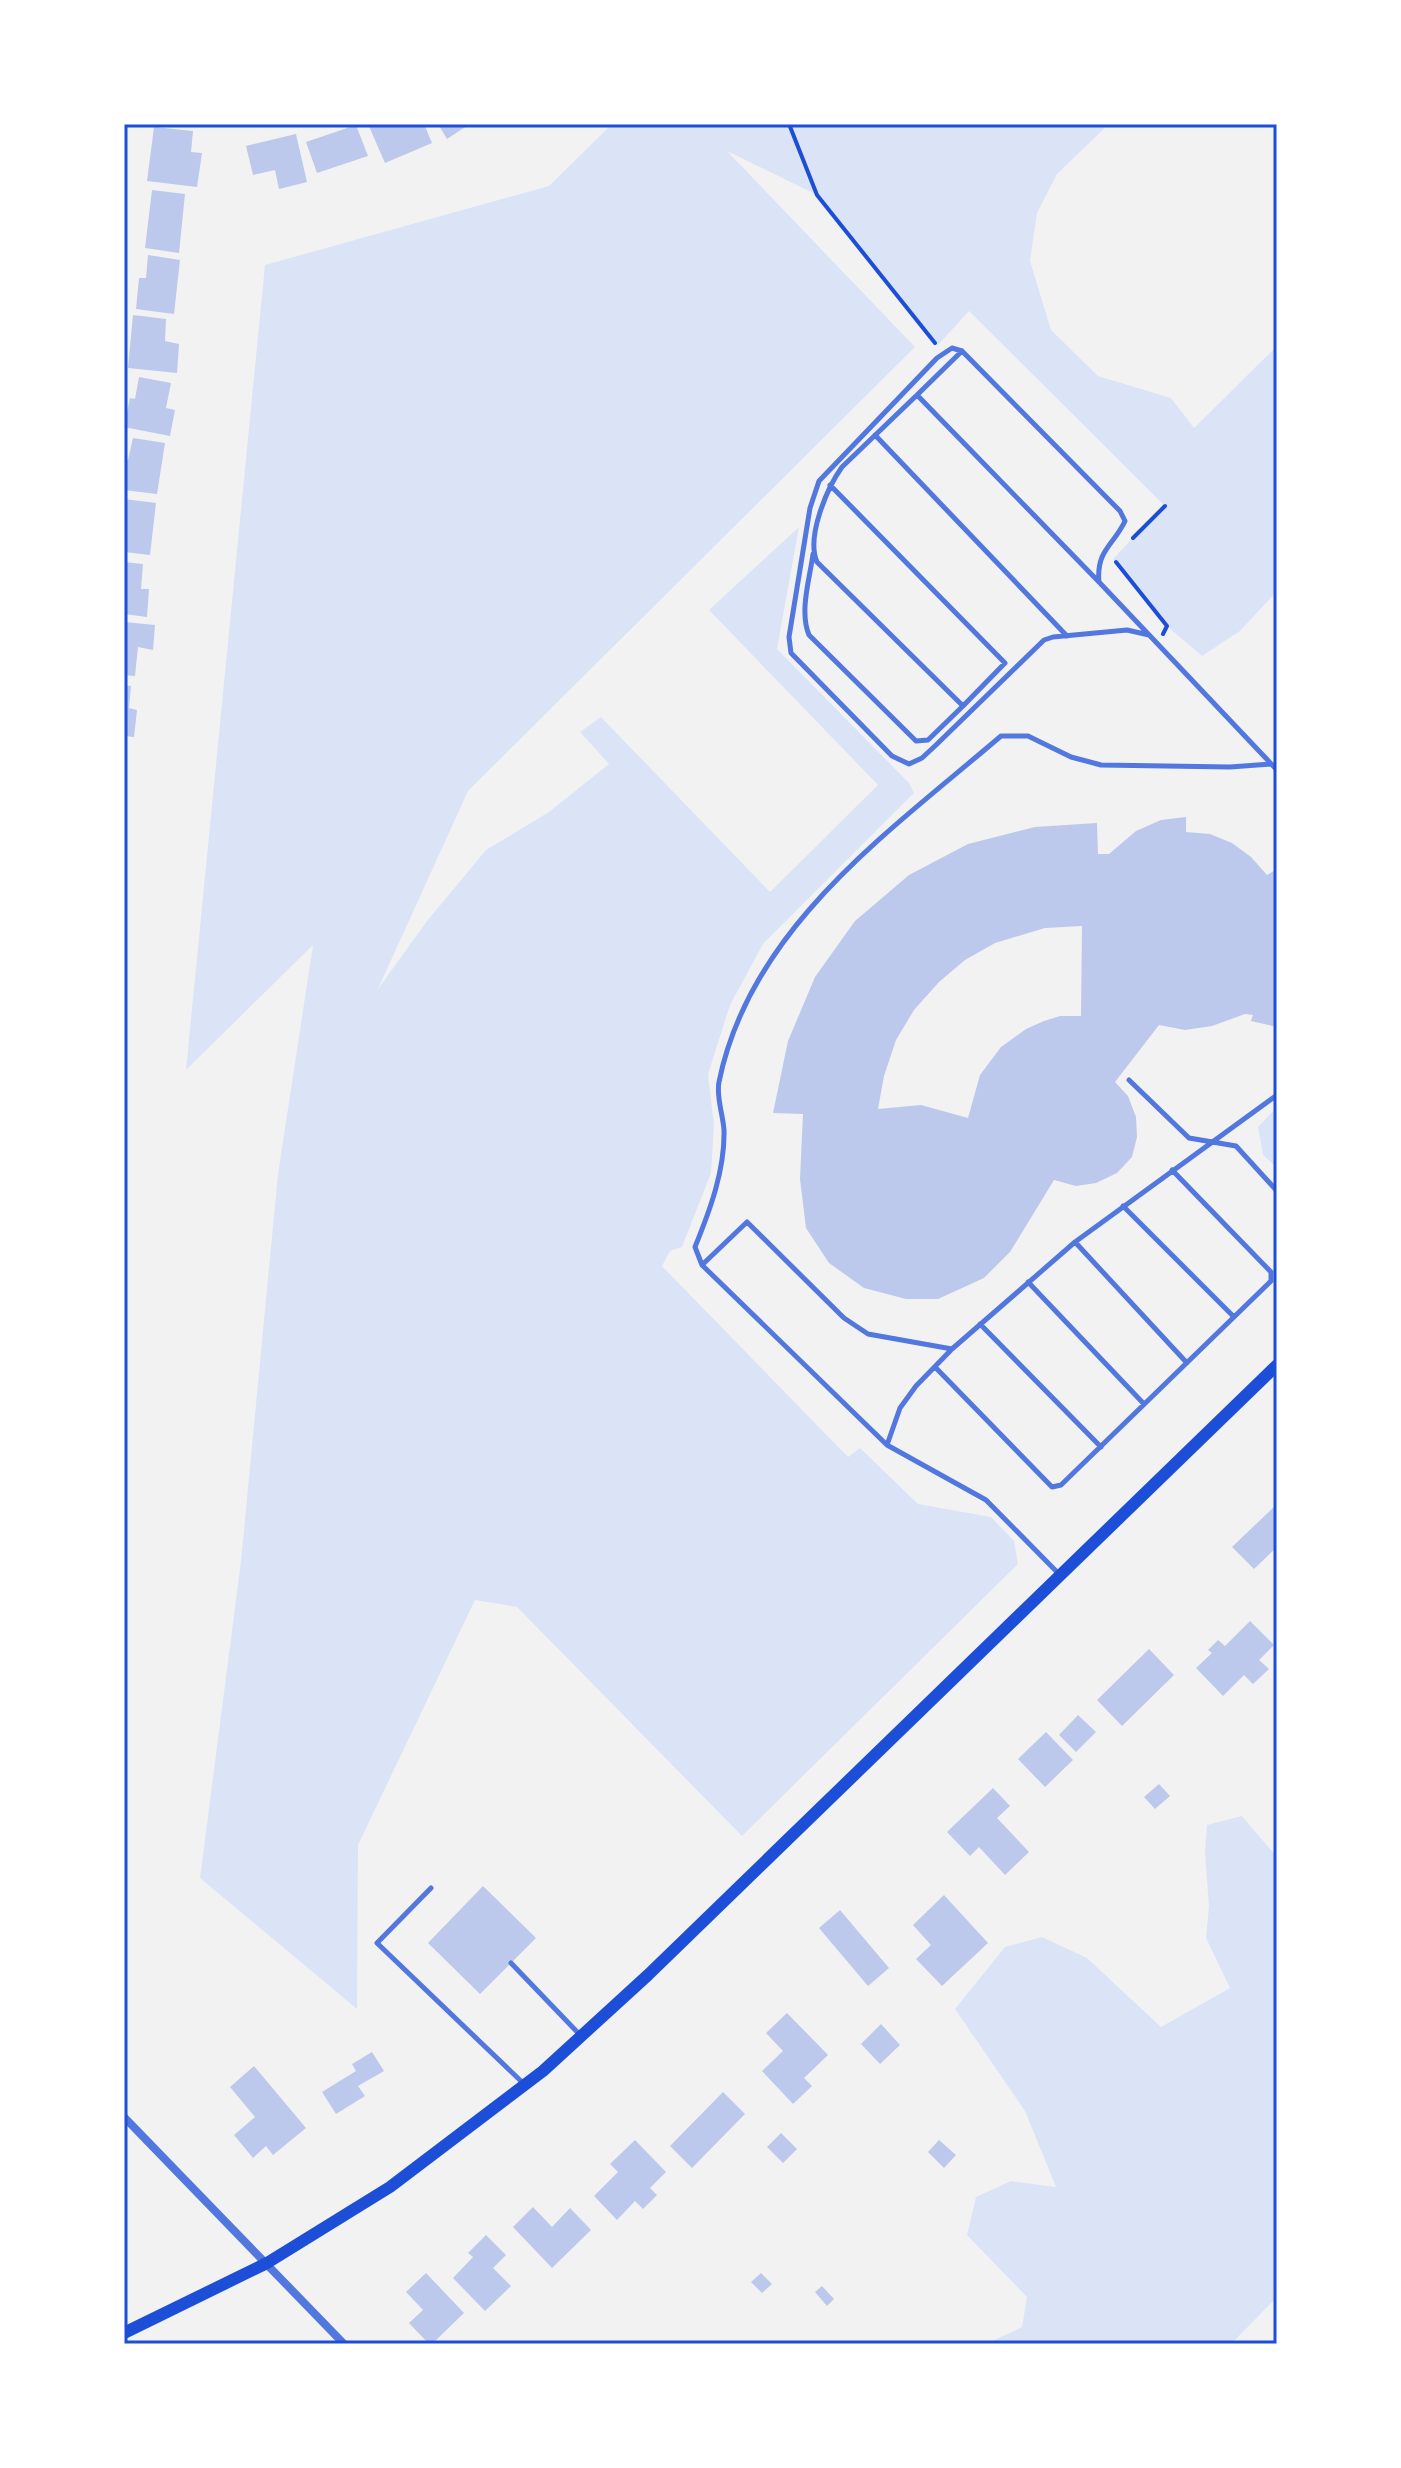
<svg xmlns="http://www.w3.org/2000/svg" width="1401" height="2468" font-family="'Noto Sans',sans-serif">
	<style>
		.green { fill: #dbe4f7 }
		.building { fill: #bdc9ec; fill-rule: evenodd }
		.lines { fill: none; stroke-linecap: round; stroke-linejoin: round }
		.path { stroke: #1d4ed8; stroke-width: 4 }
		.service { stroke: #5277de; stroke-width: 5 }
		.minor { stroke: #5277de; stroke-width: 8 }
		.secondary { stroke: #1d4ed8; stroke-width: 12 }
		.neatline { fill: none; stroke: #1d4ed8; stroke-width: 3 }
	</style>
	<rect width="100%" height="100%" fill="#f2f2f2"/>
	<!-- green -->
	<path class="green" d="M612 124H1109L1057 174 1037 213 1030 261 1051 330 1098 376 1171 398 1194 428 1277 346V591L1240 631 1202 656 1167 626 1113 559 1164 505 969 311 937 346 817 195 727 151 915 347 468 791 378 989 427 921 486 850 549 812 609 764 580 732 601 717 770 892 878 785 709 610 799 527 777 649 909 783 914 793 763 944 730 1005 708 1074 714 1125 711 1173 682 1247 670 1251 662 1266 848 1457 860 1448 918 1504 991 1517 1014 1541 1018 1564 742 1836 517 1607 475 1600 358 1845 357 2009 200 1878 241 1561 278 1174 313 945 186 1070 265 265 549 186Z
		M1275 1109 1277 1110V1168L1263 1155 1258 1127Z
		M1242 1816 1277 1857V2297L1231 2344H986L1022 2327 1027 2297 967 2235 976 2197 1011 2181 1056 2187 1025 2111 955 2009 1005 1947 1042 1937 1087 1958 1161 2027 1230 1988 1206 1938 1209 1906 1205 1854 1207 1825Z"/>
	<!-- building -->
	<path class="building" d="M368 124H424L432 143 385 163Z
		M438 124H470L447 139Z
		M356 125 368 156 317 173 306 142Z
		M154 127 193 131 191 152 202 153 197 187 147 181Z
		M296 134 307 182 279 189 275 170 253 175 246 146Z
		M152 190 185 194 179 253 145 248Z
		M148 255 180 260 174 314 136 309 139 278H146Z
		M133 315 166 319 165 341 179 344 177 373 128 368Z
		M139 377 171 383 166 408 175 410 170 436 124 427 130 398 135 399Z
		M133 438 165 443 157 494 124 490V458L128 460Z
		M124 499 156 503 150 555 124 552Z
		M124 562 143 564 141 589H149L147 617 124 614Z
		M124 622 155 625 153 650 138 647 135 676 124 675Z
		M124 685 131 686 129 708 137 710 134 737 124 736Z
		M1186 817V832L1210 834 1232 843 1251 857 1267 875 1277 869V1027L1251 1021 1253 1015 1245 1014 1212 1026 1185 1030 1159 1025 1115 1082 1128 1096 1136 1117 1137 1137 1132 1157 1117 1173 1096 1183 1076 1186 1054 1180 1010 1252 984 1278 938 1299H906L864 1288 829 1263 806 1228 800 1179 803 1114 773 1113 788 1041 815 977 855 921 909 875 968 844 1035 827 1097 823 1098 854H1109L1136 831 1161 820ZM1082 926 1081 1016H1060L1044 1021 1026 1029 1001 1047 980 1075 968 1118 921 1105 878 1109 884 1076 896 1040 914 1010 939 982 965 960 995 943 1045 928Z
		M1277 1504V1547L1254 1569 1232 1547Z
		M1250 1621 1274 1645 1259 1660 1269 1669 1253 1684 1244 1675 1223 1696 1196 1668 1212 1653 1208 1650 1218 1640 1225 1646Z
		M1149 1649 1174 1675 1122 1726 1097 1700Z
		M1078 1715 1096 1732 1076 1752 1059 1735Z
		M1046 1732 1073 1760 1045 1787 1018 1759Z
		M1159 1784 1170 1796 1155 1809 1144 1797Z
		M993 1788 1010 1806 997 1818 1029 1852 1005 1875 979 1847 970 1856 947 1832Z
		M483 1886 536 1938 480 1994 428 1943Z
		M944 1895 988 1943 942 1986 916 1959 931 1945 913 1925Z
		M840 1910 889 1968 868 1986 819 1928Z
		M787 2013 828 2055 804 2078 812 2086 793 2104 762 2071 783 2051 766 2033Z
		M881 2024 900 2045 880 2064 861 2044Z
		M372 2052 384 2071 358 2086 365 2096 336 2114 322 2092 356 2071 352 2064Z
		M254 2066 306 2128 273 2155 266 2146 253 2158 234 2135 255 2117 230 2087Z
		M723 2092 745 2114 692 2168 670 2146Z
		M781 2133 797 2149 783 2163 767 2147Z
		M635 2140 666 2172 650 2188 657 2195 643 2209 635 2201 617 2220 594 2196 618 2172 610 2164Z
		M939 2140 956 2155 944 2168 928 2152Z
		M533 2207 552 2227 570 2208 591 2230 552 2268 513 2227Z
		M486 2235 506 2255 493 2268 511 2286 485 2311 453 2278 473 2257 468 2253Z
		M426 2273 464 2313 432 2344H429L409 2323 423 2310 406 2292Z
		M761 2273 772 2284 762 2293 751 2282Z
		M822 2286 834 2299 827 2306 815 2292Z"/>
	<g class="lines">
		<!-- path -->
		<path class="path" d="M789 124 817 195 935 343
			M1133 538 1165 506
			M1116 562 1167 626 1163 634"/>
		<!-- service -->
		<path class="service" d="M962 351 917 395 1099 582 1277 770
			M875 435 1067 636
			M830 485 1005 663 963 706 817 562C806 537 827 488 842 467L917 395
			M813 554C810 578 799 611 809 635L916 741 928 740 963 706
			M1099 582C1096 550 1114 545 1125 521L1120 511 962 351 952 348 937 358 819 481 810 508 789 637 791 653 892 756 909 764 922 758 936 745 1044 640 1053 637 1127 630 1149 635
			M1129 1080 1189 1138 1236 1146 1277 1191
			M1123 1206 1234 1317
			M1075 1242 1187 1363
			M702 1265 747 1222 844 1318 868 1334 952 1349
			M1028 1282 1144 1404
			M980 1324 1101 1447
			M935 1367 1052 1487 1061 1485 1271 1281V1272L1172 1170
			M887 1445 900 1408 916 1386 952 1349 1075 1242 1277 1095
			M1059 1574 986 1500 887 1445 702 1265 695 1247C710 1210 725 1170 724 1130 723 1114 716 1097 719 1082 750 928 889 832 1001 736H1028L1071 757 1101 765 1230 767 1271 764
			M431 1888 377 1943 524 2084
			M511 1963 582 2037"/>
		<!-- minor -->
		<path class="minor" d="M124 2117 344 2344"/>
		<!-- secondary -->
		<path class="secondary" d="M124 2333 267 2263 390 2187 543 2071 648 1975 1277 1365"/>
	</g>
	<!-- border -->
	<rect width="1401" height="2468" fill="none" stroke="#ffffff" stroke-width="252"/>
	<rect x="126" y="126" width="1149" height="2216" class="neatline"/>
</svg>
